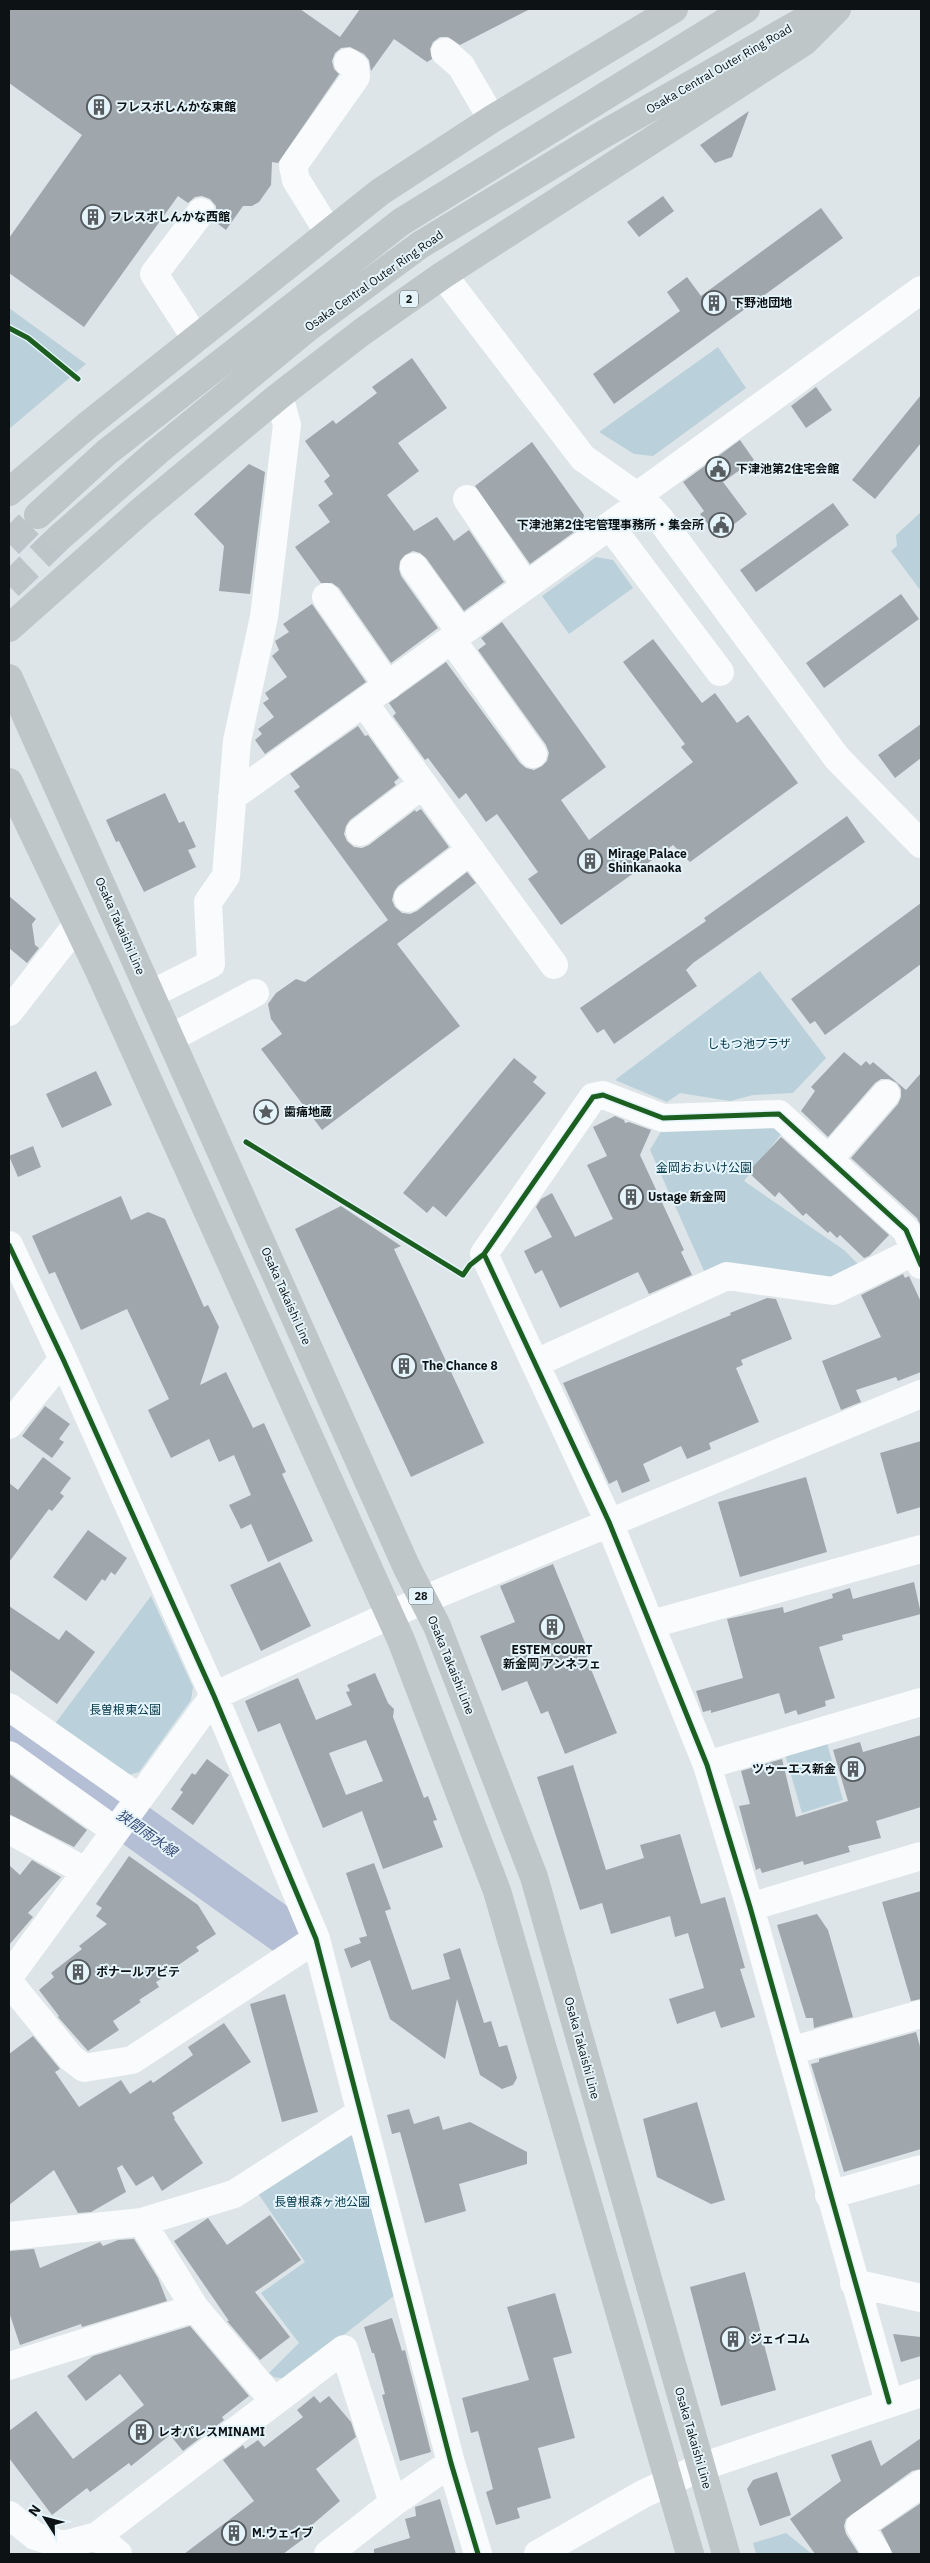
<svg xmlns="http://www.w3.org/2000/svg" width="930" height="2563" font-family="'IBM Plex Sans','Noto Sans JP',sans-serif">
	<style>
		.green { fill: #bad0da }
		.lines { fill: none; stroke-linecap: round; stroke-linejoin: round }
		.river { stroke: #b4bfd5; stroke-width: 45 }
		.building { fill: #9fa7ad; fill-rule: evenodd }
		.major-tunnel { stroke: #bec5c9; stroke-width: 28; stroke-dasharray: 28 14; stroke-linecap: butt }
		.minor { stroke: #fafbfc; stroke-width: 28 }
		.major { stroke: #bec6c8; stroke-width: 28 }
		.cycleway-casing { stroke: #e5f4fb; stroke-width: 8 }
		.cycleway { stroke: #1b5e20; stroke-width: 5 }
		.labels { text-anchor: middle; stroke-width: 4; stroke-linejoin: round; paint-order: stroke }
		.shield { fill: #e5f4fb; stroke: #4e5659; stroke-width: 1 }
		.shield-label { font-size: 11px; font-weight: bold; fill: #0d1214 }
		.street-label { font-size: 12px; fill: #0d1214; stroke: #e5f4fb }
		.poi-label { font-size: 12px; font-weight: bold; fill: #0d1214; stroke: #e5f4fb; text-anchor: start }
		.park-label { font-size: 12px; fill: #003547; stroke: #e5f4fb }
		.water-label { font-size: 14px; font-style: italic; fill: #394b76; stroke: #e5f4fb }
	</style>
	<rect width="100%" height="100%" fill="#dde5e9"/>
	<!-- green -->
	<path class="green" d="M9 308 86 364 9 429Z
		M718 347 746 388 653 456 634 454 599 432Z
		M921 512V591L891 551 897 546 896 535Z
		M596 557 613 560 633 588 569 634 542 596Z
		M760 971 826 1058 793 1093 753 1095 730 1101 680 1093 667 1102 615 1080Z
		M775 1126 782 1133 744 1181 844 1250 859 1265 829 1280 705 1273 650 1150 663 1128Z
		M151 1596 193 1687 191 1700 139 1772 125 1776 54 1725Z
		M827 1743 843 1800 802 1813 785 1754Z
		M339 2131 352 2136 395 2295 287 2379 274 2377 269 2373 299 2343 261 2293 305 2262 255 2189Z
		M786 2533 812 2554H756L753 2543Z"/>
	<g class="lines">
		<!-- river -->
		<path class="river" d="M9 1735 285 1932"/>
	</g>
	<!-- building -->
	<path class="building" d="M9 9H300L340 37 360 9H530L460 45 448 37H440L433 42 430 49 432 59 427 62 394 39 371 71 369 60 364 54 350 47 341 48 335 53 332 61 334 69 339 74 278 163 272 162 271 185 259 202 252 206H243L226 230 214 221 216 213V206L210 199 202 196 195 197 188 203 178 196 84 327 9 273V238L82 135 9 83Z
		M749 111 732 157 715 163 700 145Z
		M663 196 674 211 639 237 627 222Z
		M821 208 843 238 614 404 593 374 680 311 667 292 687 277 701 296Z
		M412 358 447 408 398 443 419 471 387 495 414 531 437 517 454 541 469 530 504 582 464 611 426 558 420 553 413 551 405 555 400 561 399 569 401 576 438 628 391 663 339 588 332 583H321L295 547 330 522 318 505 333 494 324 481 330 476 305 441 333 420 336 424 377 393 372 387Z
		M816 387 832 410 806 428 791 406Z
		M921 395V443L875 499 852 480Z
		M740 440 754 460 723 482 747 514 718 537 700 514 704 511 683 482Z
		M532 442 584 515 581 527 530 564 475 486Z
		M249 464 265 472 250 594 219 591 224 546 194 514Z
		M833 503 849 525 756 592 740 570Z
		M901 594 919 619 824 688 806 663Z
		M312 604 366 682 265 754 255 740 262 734 258 729 274 717 263 703 269 699 265 693 287 677 272 656 279 650 275 641 289 632 283 624Z
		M502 622 606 767 561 800 589 840 693 762 681 747 685 744 623 662 653 639 702 703 715 693 737 723 748 715 798 783 690 862 673 845 561 925 528 879 538 872 497 814 486 822 466 793 459 799 428 758 425 760 393 716 396 713 389 703 446 662 520 763 526 768 534 770 542 766 547 761 549 753 546 745 478 650 486 644 481 638Z
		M921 724V758L895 778 878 755Z
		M358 726 365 736 368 735 399 778 394 782 396 785 350 820 346 826 344 834 347 841 354 847 362 848 369 845 415 810 416 812 421 809 449 847 398 886 394 892 392 900 395 907 402 913 410 914 417 911 467 872 476 883 397 944 460 1026 322 1130 261 1049 282 1034 271 1019 268 1004 276 993 296 979 305 982 388 920 294 791 300 787 290 774Z
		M165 793 179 823 184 821 196 847 188 850 196 867 144 892 119 841 116 842 106 820Z
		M847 816 865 842 693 963 686 970 697 986 614 1044 604 1029 597 1033 580 1008 706 921 704 918Z
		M9 896 36 919 32 924 35 945 39 948 27 963 9 948Z
		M921 903V964L825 1035 815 1021 810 1024 791 999Z
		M844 1052 861 1066 866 1061 870 1065 873 1062 906 1090 921 1073V1226L917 1218 851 1158 898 1104 901 1097V1089L897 1083 889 1079H881L875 1083 828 1137 801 1111 815 1091 811 1087Z
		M514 1058 537 1077 533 1082 546 1093 446 1217 433 1206 427 1213 403 1193Z
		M96 1071 112 1105 62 1128 46 1094Z
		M615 1116 624 1120 625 1123 629 1122 651 1130 640 1155 684 1250 681 1252 692 1275 649 1294 638 1272 560 1308 542 1270 535 1274 524 1251 552 1237 536 1207 541 1199 552 1193 575 1237 613 1219 587 1165 607 1156 593 1127Z
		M781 1137 889 1235 869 1256 864 1258 840 1235 837 1238 830 1231 828 1233 806 1213 803 1216 779 1192 775 1197 748 1172Z
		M33 1146 41 1167 18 1177 9 1156Z
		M121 1196 131 1220 148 1212 165 1219 204 1307 208 1305 219 1327 200 1385 226 1372 253 1428 264 1423 286 1472 282 1474 313 1541 268 1562 251 1524 241 1529 229 1505 251 1495 234 1455 219 1462 209 1439 171 1458 148 1410 169 1399 127 1309 81 1330 55 1272 49 1274 32 1236Z
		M341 1206 401 1246 394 1249 484 1443 411 1477 295 1229Z
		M903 1274 905 1278 909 1276 921 1302V1372L898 1381 896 1377 856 1390 861 1402 841 1410 822 1361 881 1337 861 1295Z
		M767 1298 776 1299 792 1339 741 1360 743 1365 736 1368 759 1422 709 1443 711 1449 687 1459 681 1446 643 1464 650 1481 622 1493 617 1480 609 1484 563 1383 731 1315 730 1313Z
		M45 1406 70 1424 59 1439 64 1442 52 1458 22 1436Z
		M921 1441V1507L897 1514 880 1453Z
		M43 1457 71 1478 60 1493 64 1496 52 1511 49 1509 9 1562V1483L18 1490Z
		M806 1477 827 1552 740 1577 718 1502Z
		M88 1530 127 1558 115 1575 111 1572 105 1581 102 1579 86 1601 53 1577Z
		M280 1562 311 1626 261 1651 230 1585Z
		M553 1564 590 1655 586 1657 617 1733 565 1754 548 1711 541 1714 527 1681 502 1691 480 1636 515 1622 500 1586Z
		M914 1582 921 1614 842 1635 843 1640 819 1647 835 1698 825 1701 826 1706 798 1715 796 1710 785 1714 779 1693 711 1713V1710L703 1712 696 1691 743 1678 727 1619 783 1607 784 1613 833 1598 832 1594 850 1588 853 1599Z
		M9 1606 59 1640 66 1630 95 1652 57 1704 9 1669Z
		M375 1673 388 1703 394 1709 393 1717 424 1798 428 1796 437 1820 433 1821 443 1847 383 1869 362 1811 323 1828 280 1723 258 1732 245 1701 298 1678 316 1720 352 1705 346 1692 350 1691 347 1685ZM366 1740 383 1781 346 1795 329 1753Z
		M921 1735V1807L876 1821 881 1838 848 1846 850 1852 804 1865 803 1861 762 1873 760 1868 756 1870 739 1806 750 1804 741 1771 782 1759 796 1817 848 1801 833 1750 860 1742 863 1752Z
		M207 1759 229 1775 193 1825 171 1809 183 1792 180 1790 192 1773 195 1775Z
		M573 1765 606 1870 644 1858 640 1845 680 1834 701 1904 725 1897 745 1968 740 1969 755 2017 721 2028 715 2011 677 2024 669 1999 704 1988 688 1933 675 1937 670 1916 611 1934 602 1903 580 1910 537 1777Z
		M9 1774 87 1830 74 1847 9 1814Z
		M129 1856 198 1905 216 1934 196 1947 199 1951 174 1968 176 1970 156 1982 159 1987 139 2000 141 2002 113 2021 119 2030 88 2051 58 2017 59 2016 39 1990 54 1977 51 1973 82 1949 79 1946 107 1924 96 1916 102 1908 96 1904Z
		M32 1860 61 1877 28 1913 33 1917 9 1945V1865L20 1875Z
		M374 1863 391 1909 385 1911 412 1990 450 1979 443 1954 460 1948 484 2023 491 2021 499 2047 507 2045 517 2078 513 2085 502 2089 480 2075 457 1999 445 2059 390 2019 370 1960 351 1968 344 1949 361 1943 359 1938 367 1936 346 1873Z
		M921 1891V1999L911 2001 882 1902Z
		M817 1914 828 1930 853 2017 814 2028 813 2018H806L777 1925Z
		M285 1994 318 2112 282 2122 250 2004Z
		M224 2023 251 2062 172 2113 175 2118 174 2119 203 2163 162 2191 153 2176 136 2186 122 2165 117 2168 126 2192 91 2212 78 2213 54 2170 9 2205V2054L33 2036 60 2069 55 2072 79 2107 121 2080 130 2094 151 2080 153 2083 193 2055 188 2047Z
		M916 2032 921 2050V2149L844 2172 811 2064 819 2062V2059Z
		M697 2102 725 2200 711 2204 657 2177 643 2119Z
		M409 2109 414 2124 439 2116 443 2130 470 2122 527 2152V2164L459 2184 466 2211 425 2223 400 2132 392 2134 387 2115Z
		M270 2215 301 2260 255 2292 290 2337 260 2360 227 2321H229L174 2241 208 2218 227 2245Z
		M134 2239 158 2278 167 2301 82 2327 81 2324 20 2345 9 2312V2251L34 2249 40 2268 100 2242 103 2246 118 2240Z
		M745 2272 776 2390 721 2406 690 2287Z
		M555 2293 572 2353 553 2358 575 2438 538 2448 551 2498 517 2508 520 2518 496 2525 486 2492 493 2489 478 2431 471 2433 462 2398 529 2380 507 2307Z
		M392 2318 402 2351 405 2350 431 2452 400 2461 382 2395 385 2394 374 2353H372L364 2327Z
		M190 2326 249 2396 222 2417 224 2420 183 2451 170 2435 131 2466 129 2463 90 2492 87 2488 52 2515 9 2458V2431L36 2411 73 2459 144 2405 120 2374 86 2401 67 2376 93 2356Z
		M893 2334 921 2337V2356L901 2362Z
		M314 2396 320 2403 329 2396 351 2422 356 2437 316 2469 340 2501 306 2530 310 2534 283 2554H184L254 2501 223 2460 243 2445 245 2449 258 2440 264 2447 303 2417 297 2410Z
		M921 2438V2469L912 2471 846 2519 844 2526 846 2534 859 2554H815L790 2519 841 2481 831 2455 871 2440 881 2466Z
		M777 2472 791 2515 760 2526 747 2489 753 2480Z
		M440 2499 456 2554H374V2549L410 2538 405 2519 416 2516 415 2507Z
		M921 2503V2554H893L881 2530Z"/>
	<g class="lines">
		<!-- major-tunnel -->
		<path class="major-tunnel" d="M9 544 38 515
			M9 586 60 537"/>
		<!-- minor -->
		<path class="minor" d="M445 52 461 66 492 119
			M329 233 296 180 293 166 356 77 355 67 348 62
			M443 275 583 458 644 501 660 519 837 758 921 844
			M196 339 154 274 201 212
			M637 496 921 290
			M467 499 526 586
			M610 526 720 672
			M414 567 461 633
			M326 597 388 686
			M452 640 533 754
			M364 703 554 965
			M232 797 644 501
			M360 832 423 784
			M408 898 471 850
			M151 994 211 964 208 902 226 876 237 741 264 617 287 425 279 396
			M9 1012 76 926
			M171 1038 255 993
			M830 1158 886 1094
			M9 1245 63 1359 214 1696 316 1939 451 2463 478 2554
			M536 1363 727 1276 833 1291 921 1248
			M9 1425 63 1359
			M652 1624 921 1549
			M9 1707 139 1798
			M9 1755 114 1830
			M707 1765 921 1702
			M9 1830 85 1871
			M750 1907 921 1856
			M9 1977 214 1696 423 1600 921 1394
			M9 1982 71 2058 84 2068 132 2060 316 1939
			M790 2051 921 2014
			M829 2195 921 2169
			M142 2222 195 2308 274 2401
			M9 2236 142 2222 234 2194 360 2113
			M854 2283 921 2298
			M9 2366 195 2308
			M889 2402 750 1907 707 1765 609 1522 484 1254 593 1097 603 1095 663 1118 779 1114 906 1230 921 1265
			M9 2515 35 2536 63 2545 97 2536 344 2349 393 2503
			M97 2536 118 2554
			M328 2554 393 2503 451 2463
			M538 2554 643 2494 701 2467 921 2393
			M877 2554 860 2526 921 2484"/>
		<!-- major -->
		<path class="major" d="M9 492 89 424 380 192 492 119 674 9
			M38 515 107 452 401 222 746 9
			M60 537 158 451 309 327 420 245 602 135 824 9
			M9 628 142 510 279 396 362 332 443 275 804 42 837 9
			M9 678 407 1568 437 1626 534 1877 726 2554
			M9 782 99 971 401 1640 497 1891 690 2554"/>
		<defs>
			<path id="cycleway" d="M9 328 28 338 78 379
				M246 1142 463 1275 470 1265 484 1254 593 1097 603 1095 663 1118 779 1114 906 1230 921 1265
				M9 1245 63 1359 214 1696 316 1939 451 2463 478 2554
				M484 1254 609 1522 707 1765 750 1907 889 2402"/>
		</defs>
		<!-- cycleway casing -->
		<use href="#cycleway" class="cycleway-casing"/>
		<!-- cycleway -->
		<use href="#cycleway" class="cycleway"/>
	</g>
	<!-- icons -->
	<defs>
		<symbol id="building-ring" viewBox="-11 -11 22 22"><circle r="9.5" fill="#e5f4fb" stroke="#565c5f" stroke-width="1.5"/><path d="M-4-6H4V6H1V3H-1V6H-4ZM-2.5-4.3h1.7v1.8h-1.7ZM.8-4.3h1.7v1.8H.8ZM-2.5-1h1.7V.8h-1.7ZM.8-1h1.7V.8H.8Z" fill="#565c5f"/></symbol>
		<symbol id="civic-ring" viewBox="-11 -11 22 22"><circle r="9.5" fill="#e5f4fb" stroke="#565c5f" stroke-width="1.5"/><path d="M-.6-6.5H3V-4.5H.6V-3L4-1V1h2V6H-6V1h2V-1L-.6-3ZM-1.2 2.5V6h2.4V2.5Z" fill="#565c5f"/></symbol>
		<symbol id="sight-ring" viewBox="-11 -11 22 22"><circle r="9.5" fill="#e5f4fb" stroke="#565c5f" stroke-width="1.5"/><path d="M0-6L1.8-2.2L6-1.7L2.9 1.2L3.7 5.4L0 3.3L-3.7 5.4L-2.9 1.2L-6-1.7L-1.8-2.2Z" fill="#565c5f"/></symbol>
	</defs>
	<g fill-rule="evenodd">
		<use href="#building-ring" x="85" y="93" width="28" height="28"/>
		<use href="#building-ring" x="79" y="203" width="28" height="28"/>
		<use href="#building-ring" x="700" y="289" width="28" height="28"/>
		<use href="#civic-ring" x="704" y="455" width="28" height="28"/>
		<use href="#civic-ring" x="707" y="511" width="28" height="28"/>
		<use href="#building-ring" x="576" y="847" width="28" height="28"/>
		<use href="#sight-ring" x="252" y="1098" width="28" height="28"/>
		<use href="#building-ring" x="617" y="1183" width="28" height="28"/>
		<use href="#building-ring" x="390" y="1352" width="28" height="28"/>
		<use href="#building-ring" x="538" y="1613" width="28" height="28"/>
		<use href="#building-ring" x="839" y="1755" width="28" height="28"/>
		<use href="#building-ring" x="64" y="1958" width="28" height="28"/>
		<use href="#building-ring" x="719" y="2325" width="28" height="28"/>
		<use href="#building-ring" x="127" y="2418" width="28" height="28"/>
		<use href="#building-ring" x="220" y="2519" width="28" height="28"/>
	</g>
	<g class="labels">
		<!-- shield labels -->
		<g class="shield">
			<rect x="400" y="290.5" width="18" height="17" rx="4"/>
			<rect x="408.5" y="1587.5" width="25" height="17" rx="4"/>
		</g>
		<g class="shield-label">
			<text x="409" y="303">2</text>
			<text x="421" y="1600">28</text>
		</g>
		<!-- street labels -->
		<g class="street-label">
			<text transform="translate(719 69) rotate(-30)" y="4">Osaka Central Outer Ring Road</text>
			<text transform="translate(374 281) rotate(-35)" y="4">Osaka Central Outer Ring Road</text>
			<text transform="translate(120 926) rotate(66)" y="4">Osaka Takaishi Line</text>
			<text transform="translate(286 1296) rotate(66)" y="4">Osaka Takaishi Line</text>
			<text transform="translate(451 1665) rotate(68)" y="4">Osaka Takaishi Line</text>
			<text transform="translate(582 2048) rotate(75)" y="4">Osaka Takaishi Line</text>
			<text transform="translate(693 2438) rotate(74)" y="4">Osaka Takaishi Line</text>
		</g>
		<!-- poi labels -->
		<g class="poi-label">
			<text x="116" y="111">フレスポしんかな東館</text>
			<text x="110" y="221">フレスポしんかな西館</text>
			<text x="732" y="307">下野池団地</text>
			<text x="736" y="473">下津池第2住宅会館</text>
			<text x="704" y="529" text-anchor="end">下津池第2住宅管理事務所・集会所</text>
			<text x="608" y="858">Mirage Palace<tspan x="608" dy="14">Shinkanaoka</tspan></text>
			<text x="284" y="1116">歯痛地蔵</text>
			<text x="648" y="1201">Ustage 新金岡</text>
			<text x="422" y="1370">The Chance 8</text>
			<text x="552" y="1654" text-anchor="middle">ESTEM COURT<tspan x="552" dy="14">新金岡 アンネフェ</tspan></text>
			<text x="836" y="1773" text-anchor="end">ツゥーエス新金</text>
			<text x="96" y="1976">ボナールアビテ</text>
			<text x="750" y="2343">ジェイコム</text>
			<text x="158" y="2436">レオパレスMINAMI</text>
			<text x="252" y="2537">M.ウェイブ</text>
		</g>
		<!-- park labels -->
		<g class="park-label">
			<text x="749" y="1048">しもつ池プラザ</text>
			<text x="704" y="1172">金岡おおいけ公園</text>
			<text x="125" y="1714">長曽根東公園</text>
			<text x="322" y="2206">長曽根森ヶ池公園</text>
		</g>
		<!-- water labels -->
		<g class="water-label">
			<text transform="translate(147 1833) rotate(35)" y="5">狭間雨水線</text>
		</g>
	</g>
	<!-- border -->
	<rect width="930" height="2563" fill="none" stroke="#0d1214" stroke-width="20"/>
	<!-- north arrow -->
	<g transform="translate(45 2518) rotate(306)" stroke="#e5f4fb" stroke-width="4" paint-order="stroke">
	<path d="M0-4L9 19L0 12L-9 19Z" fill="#0d1214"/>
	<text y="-8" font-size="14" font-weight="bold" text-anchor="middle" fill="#0d1214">N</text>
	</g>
</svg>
